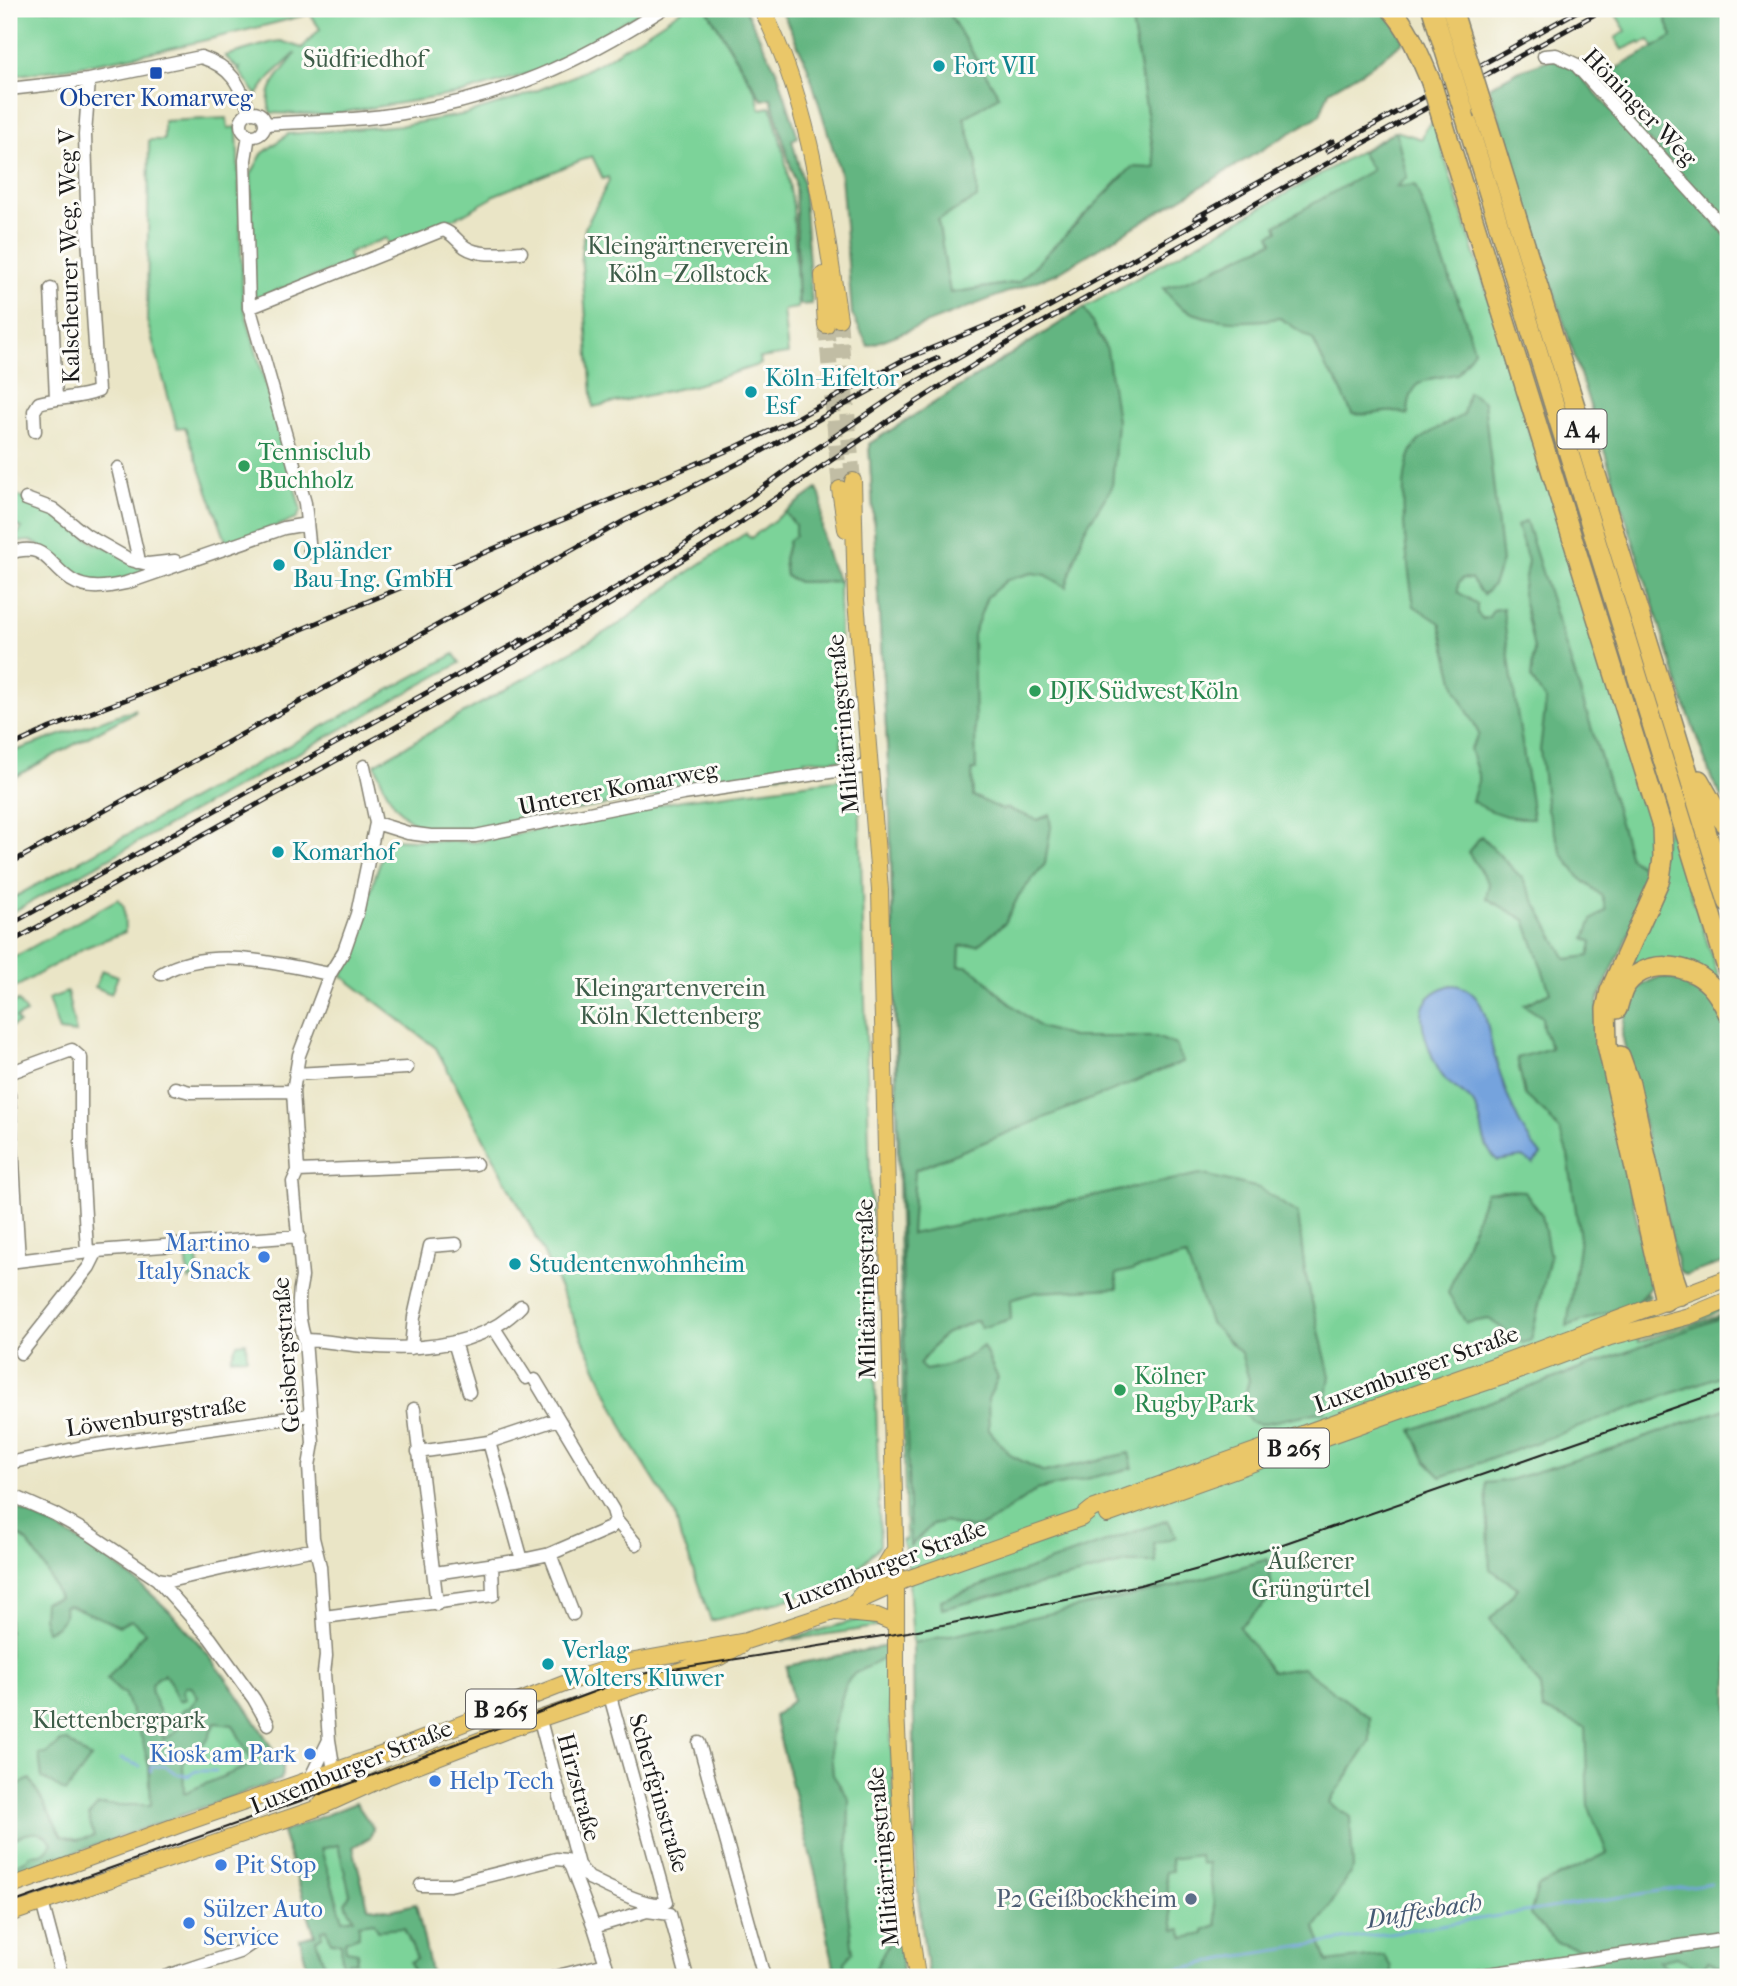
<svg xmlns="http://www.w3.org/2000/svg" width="1737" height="1986" font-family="'IM FELL French Canon',serif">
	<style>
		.green { fill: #7bd399; stroke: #4c785a; stroke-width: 2 }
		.forest { fill: #64b581; stroke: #40684e; stroke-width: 2; fill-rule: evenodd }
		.water { fill: #74a3dd; stroke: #48607c; stroke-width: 2 }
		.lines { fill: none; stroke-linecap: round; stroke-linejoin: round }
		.stream { stroke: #74a3dd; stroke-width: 2.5 }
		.major-tunnel { stroke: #c1bda4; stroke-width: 16; stroke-dasharray: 16 8; stroke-linecap: butt }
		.minor-casing { stroke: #838071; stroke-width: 15 }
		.major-casing { stroke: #838071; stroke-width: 18 }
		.highway-casing { stroke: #838071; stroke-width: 22 }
		.minor { stroke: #fff; stroke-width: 12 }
		.major { stroke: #eac769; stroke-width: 16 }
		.highway { stroke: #eac769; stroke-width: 19 }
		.tram { stroke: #1c1c1c; stroke-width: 2 }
		.rail-casing { stroke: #1c1c1c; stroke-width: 5 }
		.rail { stroke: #fdfcf7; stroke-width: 2.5; stroke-dasharray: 8; stroke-linecap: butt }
		.highway-bridge-casing { stroke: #838071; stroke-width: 22; stroke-linecap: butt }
		.highway-bridge { stroke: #eac769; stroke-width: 19 }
		.culture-dot { fill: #0f9aa8; stroke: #fdfcf7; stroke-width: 2.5 }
		.transit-dot { fill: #1a4fb4; stroke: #fdfcf7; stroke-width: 2.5 }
		.leisure-dot { fill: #2e9e5b; stroke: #fdfcf7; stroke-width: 2.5 }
		.shop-dot { fill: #3f7fe0; stroke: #fdfcf7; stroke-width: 2.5 }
		.service-dot { fill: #5c6f8a; stroke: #fdfcf7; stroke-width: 2.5 }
		.labels { text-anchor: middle; stroke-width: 6; stroke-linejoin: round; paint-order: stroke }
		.shield { fill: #fdfcf7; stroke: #605f5e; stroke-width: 2 }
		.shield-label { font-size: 23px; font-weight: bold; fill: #1c1c1c }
		.park-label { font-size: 24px; fill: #3d5c48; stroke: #fdfcf7 }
		.culture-label { font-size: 24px; fill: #0d838f; stroke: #fdfcf7; text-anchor: start }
		.transit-label { font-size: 24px; fill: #164399; stroke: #fdfcf7 }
		.street-label { font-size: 24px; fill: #1c1c1c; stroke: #fdfcf7 }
		.leisure-label { font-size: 24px; fill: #27864d; stroke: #fdfcf7; text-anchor: start }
		.shop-label { font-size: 24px; fill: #366cbe; stroke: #fdfcf7; text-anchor: start }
		.service-label { font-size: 24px; fill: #4e5e75; stroke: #fdfcf7; text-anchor: end }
		.water-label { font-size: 26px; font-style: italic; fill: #445973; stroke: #fdfcf7 }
	</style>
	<rect width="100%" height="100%" fill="#fdfcf7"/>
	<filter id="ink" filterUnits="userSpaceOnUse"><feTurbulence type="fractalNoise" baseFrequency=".0143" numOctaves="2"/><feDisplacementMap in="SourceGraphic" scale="14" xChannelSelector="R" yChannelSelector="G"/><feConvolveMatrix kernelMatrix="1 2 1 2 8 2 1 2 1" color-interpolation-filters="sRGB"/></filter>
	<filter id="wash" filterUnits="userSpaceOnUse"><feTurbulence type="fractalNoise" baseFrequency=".00686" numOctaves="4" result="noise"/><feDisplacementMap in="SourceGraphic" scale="28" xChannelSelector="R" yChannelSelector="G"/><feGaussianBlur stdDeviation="1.57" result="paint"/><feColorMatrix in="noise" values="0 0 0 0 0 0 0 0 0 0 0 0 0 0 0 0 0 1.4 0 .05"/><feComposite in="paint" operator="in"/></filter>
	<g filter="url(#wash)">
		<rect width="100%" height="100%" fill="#eae5c6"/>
		<!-- green -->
		<path class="green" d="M9 9H645L541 70 463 93 326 115 271 113C261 87 283 73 296 53L271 76 257 95 239 71 240 68 238 69 225 56 273 42 281 41 302 48 320 29 310 14C210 40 112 64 9 76Z
			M683 9H707L756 92 760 109 771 107 784 153 793 206 798 308 783 310 788 354 760 358 761 364 696 385 593 407 581 255 585 228 609 181 608 177 603 179 592 156 492 196V198L458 217 390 245 386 238 348 253 351 263 257 298 254 296 251 174 262 154 288 134 404 125 466 114 518 98 574 76 605 60Z
			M946 9H1130L1156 168H1132L1019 282 950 293 937 220 977 198V163L964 118 998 96Z
			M1622 9H1663L1672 37 1654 48 1649 40 1641 44 1639 42 1622 50 1615 38 1626 31 1615 13Z
			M227 118 228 128 237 127 243 304 301 510 296 519 227 544 185 427 177 428 147 321 149 140H164V121Z
			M1433 121 1523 407 1531 440H1535L1657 831 1658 857 1598 1000 1596 1024 1651 1287 1635 1305 1639 1304 1648 1294 1650 1296 1643 1304 1651 1312 1653 1318 1728 1307 1706 1317 1637 1339 1639 1342 1728 1313V1977H928L916 1878 913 1643 907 1554 902 1540H906L889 778 869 444 1084 308 1396 131 1422 139 1425 130Z
			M9 492 55 512 94 543 160 565C134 574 102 593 76 576 62 568 50 554 37 544L31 541 18 542 17 535 22 528 9 522Z
			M785 512 795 525V537L789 540 784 559 786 576 799 582 839 581 842 760H804V772L761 776 759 778 722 784V778L713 780 708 786 497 825 488 829C471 830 450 833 433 830 400 824 385 792 375 764L621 623 687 573 746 533 751 538Z
			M454 654 460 663 9 914V900Z
			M135 709 136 711 9 780V753Z
			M850 778 859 782 880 1545 845 1583 711 1621 686 1550 681 1540 675 1514 629 1440 538 1241 436 1048 342 976C363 932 369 883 389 839L475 842 682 800Z
			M1669 825 1722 987 1709 977 1632 971 1626 965Z
			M118 899 124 907 125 932 84 948 9 991V960Z
			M102 970 118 976 111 994 95 987Z
			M67 992 76 1033 59 1031 48 999Z
			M18 1001 26 1013 16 1018 19 1023 9 1028V1005Z
			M197 1253 198 1274 189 1280 186 1254Z
			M246 1342 247 1357 231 1358 237 1343Z
			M9 1505C141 1561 213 1645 283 1767V1774L280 1780 9 1876Z
			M865 1620 883 1626 782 1641 853 1621Z
			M887 1646 902 1977H836L816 1876 774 1717 792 1701 786 1666Z
			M356 1803 373 1828 370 1837 353 1847 368 1907 391 1910 416 1904 432 1977H310L300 1939 315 1935 282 1832Z"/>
		<!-- forest -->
		<path class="forest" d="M707 9H745L778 74 798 137 792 140 803 182 812 304 799 305 795 182 771 98 762 100Z
			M781 9H946L999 96 964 118 977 163V198L938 220 950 293 1019 282 1132 167 1156 168 1130 9H1381L1394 24 1404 41 1370 67 1329 91 1320 115 1057 273 868 346 852 314 841 175 807 65Z
			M1663 9H1728V228L1594 81 1672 37Z
			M1551 59 1572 67 1728 237V806L1712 780 1682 696 1489 87 1518 71Z
			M1396 131 1407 177 1396 187 1415 185 1465 319 1474 350 1457 374C1425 380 1409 378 1408 415 1388 407 1373 417 1352 414L1337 381 1327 370 1313 340 1280 318C1247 323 1212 324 1182 308 1175 304 1168 294 1163 288 1201 279 1236 256 1273 242L1270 235 1278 231 1276 225 1372 170 1361 152Z
			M1084 308 1107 350 1117 421 1112 487 1084 531 1066 587 1046 575 1032 573 1007 580 987 597 973 635 976 770H972L973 796 1003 810 1005 808 1038 820 1049 814 1051 827 1045 864 1019 895 1005 923 978 945 960 946 959 966H966L978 973 1008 1002 1040 1027 1072 1037H1156L1176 1045 1183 1062 915 1170 911 1234 1200 1174 1259 1188 1298 1214 1305 1272 1330 1376 1325 1411 1260 1424 1251 1422 1241 1409 1249 1380 1241 1353 1210 1323 1186 1256 1116 1274 1118 1288 1037 1292 1010 1300 1011 1319 981 1328 977 1320 943 1335 919 1364 925 1370C951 1366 962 1362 983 1346L998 1378 988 1399 989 1430 1010 1455 1044 1472 1129 1453 1133 1468 1037 1490 987 1524 971 1528 954 1525 946 1521 933 1524 910 1546 889 778 869 444Z
			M1468 392 1484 402 1502 562 1493 585 1483 595 1471 579 1463 578 1458 584V592L1477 604V613L1483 619 1489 617 1493 610 1503 608C1510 679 1524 748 1533 818 1509 819 1492 813 1472 801L1479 778 1470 749 1479 734 1456 689 1440 623 1414 606C1408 570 1392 471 1417 443 1428 431 1449 423 1463 415Z
			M817 489C826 504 820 511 822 527 824 547 829 565 839 581L799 582 786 576 784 559 789 540 795 536V525L785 512Z
			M1526 521C1561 634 1599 745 1630 858L1656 875 1598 1000 1596 1024 1651 1287 1636 1303 1567 1326 1580 1239 1568 1156 1560 1132 1546 1114 1525 1095 1517 1058 1551 1048 1543 1029 1542 1017 1524 1005 1550 992 1525 920 1486 898 1489 884 1468 852 1481 836 1522 878 1566 959 1589 956 1592 942 1585 938 1592 920 1606 910 1602 896 1579 877 1562 854 1547 810 1540 750 1546 701 1531 678 1534 649 1522 593 1528 561 1517 526Z
			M1661 977C1697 980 1716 994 1728 1029V1261L1686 1275 1679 1270 1622 1035C1627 1005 1628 986 1661 977Z
			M1504 1190 1524 1191 1542 1215 1550 1257 1531 1340 1523 1343 1489 1319 1466 1323 1448 1293 1486 1192Z
			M1728 1315V1373L1441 1477 1426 1462 1412 1430Z
			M1728 1408V1971L1707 1961 1701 1971 1677 1957 1659 1961 1679 1976 1696 1977H1563L1587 1951 1556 1942 1530 1915 1538 1887 1607 1853 1588 1805 1585 1727 1543 1710 1540 1687 1490 1620 1518 1588 1490 1569 1486 1483 1506 1481 1627 1444Z
			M9 1505C141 1561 213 1645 283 1767V1774L280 1780 9 1876V1860L17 1864 27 1859 31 1854C42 1856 46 1853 52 1843 42 1826 23 1834 9 1841V1789L30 1779 62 1836 77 1840 94 1836 88 1816 98 1805H151L149 1767 143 1742 124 1693 120 1692 107 1679 145 1632 132 1620 119 1626 69 1605 64 1606C66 1620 60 1626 47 1631L43 1618 44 1602 59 1598C50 1576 39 1554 21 1536L9 1537ZM164 1674C173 1681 171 1692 179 1701L186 1699 183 1692 186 1686H191L198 1697 190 1707 182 1710C180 1724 178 1735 163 1739L164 1728 160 1724C166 1706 135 1689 164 1674ZM215 1723 233 1725 253 1764 184 1793 183 1763 188 1753 207 1741Z
			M1168 1520 1176 1537 1154 1544 1156 1563H1126L942 1609 941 1600Z
			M1268 1559 1273 1596 1239 1627 1272 1672 1302 1668 1370 1718V1742L1329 1803 1350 1817 1353 1868 1326 1913 1315 1927 1327 1962 1384 1955 1391 1967V1977H928L916 1878 913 1643 1172 1587ZM1199 1855 1201 1864 1208 1863 1217 1925 1204 1930V1934L1184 1938 1181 1929 1174 1930 1165 1872 1172 1871 1171 1859Z
			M887 1646V1657L855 1673 846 1683 830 1739 833 1775 849 1799 847 1904 853 1952 844 1962 845 1977H836L816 1876 774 1716 792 1701 786 1666Z
			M68 1741 83 1754 91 1758 66 1792 42 1778 39 1754H46L61 1742Z
			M356 1803 373 1828 370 1837 353 1847 368 1907 391 1910 416 1904 432 1977H397L414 1974 410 1962 417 1958 404 1928 378 1930 374 1922 359 1924V1936L345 1941 346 1950 358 1952 356 1962H348V1973L365 1975 366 1977H310L300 1939 315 1935 282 1832ZM338 1845 350 1894 345 1903 354 1918 343 1920 321 1849ZM327 1929 331 1942 341 1943 342 1967 335 1965 332 1977 323 1973 325 1966 316 1940 322 1936V1930Z
			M900 1922 902 1977H867L873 1973Z"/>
		<!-- water -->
		<path class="water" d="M1451 985C1464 985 1474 993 1481 1005 1487 1017 1489 1033 1492 1047 1503 1084 1515 1126 1541 1155L1533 1164 1522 1157 1498 1161C1477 1143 1487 1125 1473 1103 1466 1093 1452 1088 1444 1078 1436 1069 1432 1056 1428 1045 1418 1016 1417 996 1451 985Z"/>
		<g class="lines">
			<!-- stream -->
			<path class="stream" d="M121 1759 140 1766
				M171 1770 179 1775 188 1776 196 1771H216
				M151 1771V1767L165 1766 171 1770
				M1143 1977 1233 1957 1711 1883"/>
		</g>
	</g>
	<g filter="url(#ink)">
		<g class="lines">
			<!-- major-tunnel -->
			<path class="major-tunnel" d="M839 319 853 481
				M826 325 840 489"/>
			<defs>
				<path id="minor" d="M1544 56 1556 55 1575 64 1728 232
					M9 89 89 80 201 57C232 67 239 84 250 112
					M241 124a12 12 0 1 1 24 0a12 12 0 1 1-24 0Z
					M265 124C311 121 358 121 403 113 504 98 577 63 663 9
					M249 135 245 160 249 306 305 503 310 552
					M51 289 56 398
					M249 308 443 230C453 233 457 241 465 247 480 257 504 253 521 252
					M35 431 34 411 39 403C58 397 79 399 98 391L88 237 85 135 89 80
					M118 468 138 556 137 562
					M26 499 53 509 86 535 130 560 148 564 175 561
					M9 553C46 541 47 564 71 580 88 591 108 587 126 583L284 528 307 524
					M376 823 408 833 431 836H475L683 794 869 766
					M161 974C210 945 278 964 330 974
					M9 1073 72 1050 81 1058V1146L87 1251
					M295 1074 407 1068
					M175 1088 190 1092 293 1091
					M9 1095 19 1260
					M298 1171 476 1164
					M9 1262 97 1251 299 1236
					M494 1328 526 1378
					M305 1340C325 1340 345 1345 364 1346 418 1351 482 1348 521 1306
					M454 1342 469 1392
					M411 1348 414 1317 430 1246 456 1244
					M21 1353 89 1267 97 1251
					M535 1380 613 1510 616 1520
					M414 1409 437 1604
					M489 1442 522 1560
					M418 1452 489 1442 558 1419
					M9 1463 83 1447 310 1415
					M9 1494 54 1514 90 1534 157 1579 210 1638 254 1699 268 1724
					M616 1520 636 1544
					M550 1554 573 1614
					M435 1573 522 1560 550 1554 610 1528 616 1520
					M157 1579 169 1581 251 1562 315 1549
					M324 1617 493 1595 492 1564
					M540 1720 578 1865 589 1878C606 1886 651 1911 667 1902L610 1696
					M699 1743 764 1977
					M334 1771 329 1740 324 1673 326 1656 320 1566 313 1538 309 1466 313 1443 305 1340C298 1319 297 1298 302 1277L293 1182 298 1171 293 1091 299 1055 330 974 344 951 357 914 376 823 364 766
					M310 1779 329 1740
					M421 1885H450L556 1859 566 1860 571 1867 594 1927 610 1977
					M42 1902 62 1977
					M594 1927 647 1911 670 1914 687 1977
					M164 1977 239 1952 258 1939
					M554 1977 606 1964
					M1467 1977 1728 1939"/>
				<path id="major" d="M762 9C811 105 823 213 839 319
					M823 275 826 325
					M853 481 856 600 880 890 896 1583V1710L905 1894 917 1977
					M840 489 846 529
					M1107 1515 1405 1409 1508 1375 1610 1337 1689 1316 1728 1300
					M859 1597 881 1572 894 1551
					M836 1612 877 1616 896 1624
					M318 1808C328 1798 337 1786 334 1771
					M9 1887 184 1823 395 1750 587 1675 629 1662 746 1641 834 1612 907 1579 1081 1518 1092 1509 1496 1365 1728 1278
					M9 1914 318 1808 388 1776 507 1730 720 1657 741 1645"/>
				<path id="highway" d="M1391 9C1410 29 1420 57 1431 82
					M1464 112 1728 971
					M1485 115 1728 902
					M1447 135 1662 827 1663 857 1660 879 1610 991 1606 1009 1607 1045 1665 1301
					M1699 780 1718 814 1728 827
					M1617 1009C1619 1002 1621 994 1624 988 1643 958 1688 962 1710 985 1718 993 1723 1003 1728 1013
					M1620 1056 1630 1084 1670 1266 1680 1295"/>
			</defs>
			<!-- minor casing -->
			<use href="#minor" class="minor-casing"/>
			<!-- major casing -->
			<use href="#major" class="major-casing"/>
			<!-- highway casing -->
			<use href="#highway" class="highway-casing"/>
			<!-- minor -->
			<use href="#minor" class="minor"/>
			<!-- major -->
			<use href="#major" class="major"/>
			<!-- highway -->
			<use href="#highway" class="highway"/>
			<!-- tram -->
			<path class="tram" d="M9 1904 360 1780 641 1674 908 1632 1140 1585 1202 1568 1283 1544 1728 1389"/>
			<defs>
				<path id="rail" d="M1327 151 1581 9
					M1195 218 1333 141
					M516 648 669 556 810 453 907 387 1207 217
					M9 747 50 728 202 671 736 447 797 418 903 360 1024 310
					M9 864 624 521 753 456 889 380 938 358
					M9 925 523 639
					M9 943 543 645 724 534 910 406 1020 335 1604 9"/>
			</defs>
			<!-- rail casing -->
			<use href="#rail" class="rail-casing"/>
			<!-- rail -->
			<use href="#rail" class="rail"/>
			<defs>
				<path id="highway-bridge" d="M1432 9 1464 112
					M1452 9 1485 115
					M1431 82 1447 135"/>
			</defs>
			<!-- highway-bridge casing -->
			<use href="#highway-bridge" class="highway-bridge-casing"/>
			<!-- highway-bridge -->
			<use href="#highway-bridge" class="highway-bridge"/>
		</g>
	</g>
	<!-- markers -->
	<g class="culture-dot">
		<circle cx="939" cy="66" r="7"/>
		<circle cx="751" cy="392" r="7"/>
		<circle cx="279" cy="565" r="7"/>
		<circle cx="278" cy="852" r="7"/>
		<circle cx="515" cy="1264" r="7"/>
		<circle cx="548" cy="1664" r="7"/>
	</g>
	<rect class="transit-dot" x="149" y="66" width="14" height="14" rx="3.5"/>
	<g class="leisure-dot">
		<circle cx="244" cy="466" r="7"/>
		<circle cx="1035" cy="691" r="7"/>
		<circle cx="1120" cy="1390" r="7"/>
	</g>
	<g class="shop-dot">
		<circle cx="264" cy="1257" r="7"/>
		<circle cx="310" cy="1754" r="7"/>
		<circle cx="435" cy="1781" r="7"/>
		<circle cx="221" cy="1865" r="7"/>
		<circle cx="189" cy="1923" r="7"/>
	</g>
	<circle class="service-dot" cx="1191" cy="1899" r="7"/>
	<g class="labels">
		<!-- shield labels -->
		<g class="shield">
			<rect x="1557.5" y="409.5" width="49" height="39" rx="5"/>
			<rect x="1259" y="1428.5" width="70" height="39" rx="5"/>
			<rect x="466" y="1689.5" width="70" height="39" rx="5"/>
		</g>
		<g class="shield-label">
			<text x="1582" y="437">A 4</text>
			<text x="1294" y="1456">B 265</text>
			<text x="501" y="1717">B 265</text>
		</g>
		<!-- park labels -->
		<g class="park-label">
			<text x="364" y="67">Südfriedhof</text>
			<text x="688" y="254">Kleingärtnerverein<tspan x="688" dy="28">Köln - Zollstock</tspan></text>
			<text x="670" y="996">Kleingartenverein<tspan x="670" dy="28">Köln Klettenberg</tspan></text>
			<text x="1311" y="1569">Äußerer<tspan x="1311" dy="28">Grüngürtel</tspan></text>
			<text x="119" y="1728">Klettenbergpark</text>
		</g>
		<!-- culture labels -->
		<g class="culture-label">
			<text x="953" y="74">Fort VII</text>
			<text x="765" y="386">Köln-Eifeltor<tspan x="765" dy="28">Esf</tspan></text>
			<text x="293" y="559">Opländer<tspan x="293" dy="28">Bau-Ing. GmbH</tspan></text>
			<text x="292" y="860">Komarhof</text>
			<text x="529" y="1272">Studentenwohnheim</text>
			<text x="562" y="1658">Verlag<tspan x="562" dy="28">Wolters Kluwer</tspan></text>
		</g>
		<!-- transit labels -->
		<g class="transit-label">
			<text x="156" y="106">Oberer Komarweg</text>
		</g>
		<!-- street labels -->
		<g class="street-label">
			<text transform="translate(1640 107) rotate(46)" y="8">Höninger Weg</text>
			<text transform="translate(69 256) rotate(-91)" y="8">Kalscheurer Weg, Weg V</text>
			<text transform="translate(843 724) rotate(-95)" y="8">Militärringstraße</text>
			<text transform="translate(618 788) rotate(-11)" y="8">Unterer Komarweg</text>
			<text transform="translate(866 1289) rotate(-91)" y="8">Militärringstraße</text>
			<text transform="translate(286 1355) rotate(-94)" y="8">Geisbergstraße</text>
			<text transform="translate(1416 1369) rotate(-20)" y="8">Luxemburger Straße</text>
			<text transform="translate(156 1416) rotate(-8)" y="8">Löwenburgstraße</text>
			<text transform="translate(885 1565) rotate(-21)" y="8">Luxemburger Straße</text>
			<text transform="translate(351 1767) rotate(-22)" y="8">Luxemburger Straße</text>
			<text transform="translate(579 1787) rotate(75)" y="8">Hirzstraße</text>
			<text transform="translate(659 1793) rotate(74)" y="8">Scherfginstraße</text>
			<text transform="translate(883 1857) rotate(-95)" y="8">Militärringstraße</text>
		</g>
		<!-- leisure labels -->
		<g class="leisure-label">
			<text x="258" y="460">Tennisclub<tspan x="258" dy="28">Buchholz</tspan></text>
			<text x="1049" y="699">DJK Südwest Köln</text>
			<text x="1134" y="1384">Kölner<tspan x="1134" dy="28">Rugby Park</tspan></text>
		</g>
		<!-- shop labels -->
		<g class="shop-label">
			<text x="250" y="1251" text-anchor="end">Martino<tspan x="250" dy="28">Italy Snack</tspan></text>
			<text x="296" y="1762" text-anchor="end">Kiosk am Park</text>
			<text x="449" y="1789">Help Tech</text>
			<text x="235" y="1873">Pit Stop</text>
			<text x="203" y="1917">Sülzer Auto<tspan x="203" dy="28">Service</tspan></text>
		</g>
		<!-- service labels -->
		<g class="service-label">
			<text x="1177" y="1907">P2 Geißbockheim</text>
		</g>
		<!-- water labels -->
		<g class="water-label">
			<text transform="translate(1424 1910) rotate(-9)" y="9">Duffesbach</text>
		</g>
	</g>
	<!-- margin -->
	<rect width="1737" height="1986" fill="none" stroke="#fdfcf7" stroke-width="35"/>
</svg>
